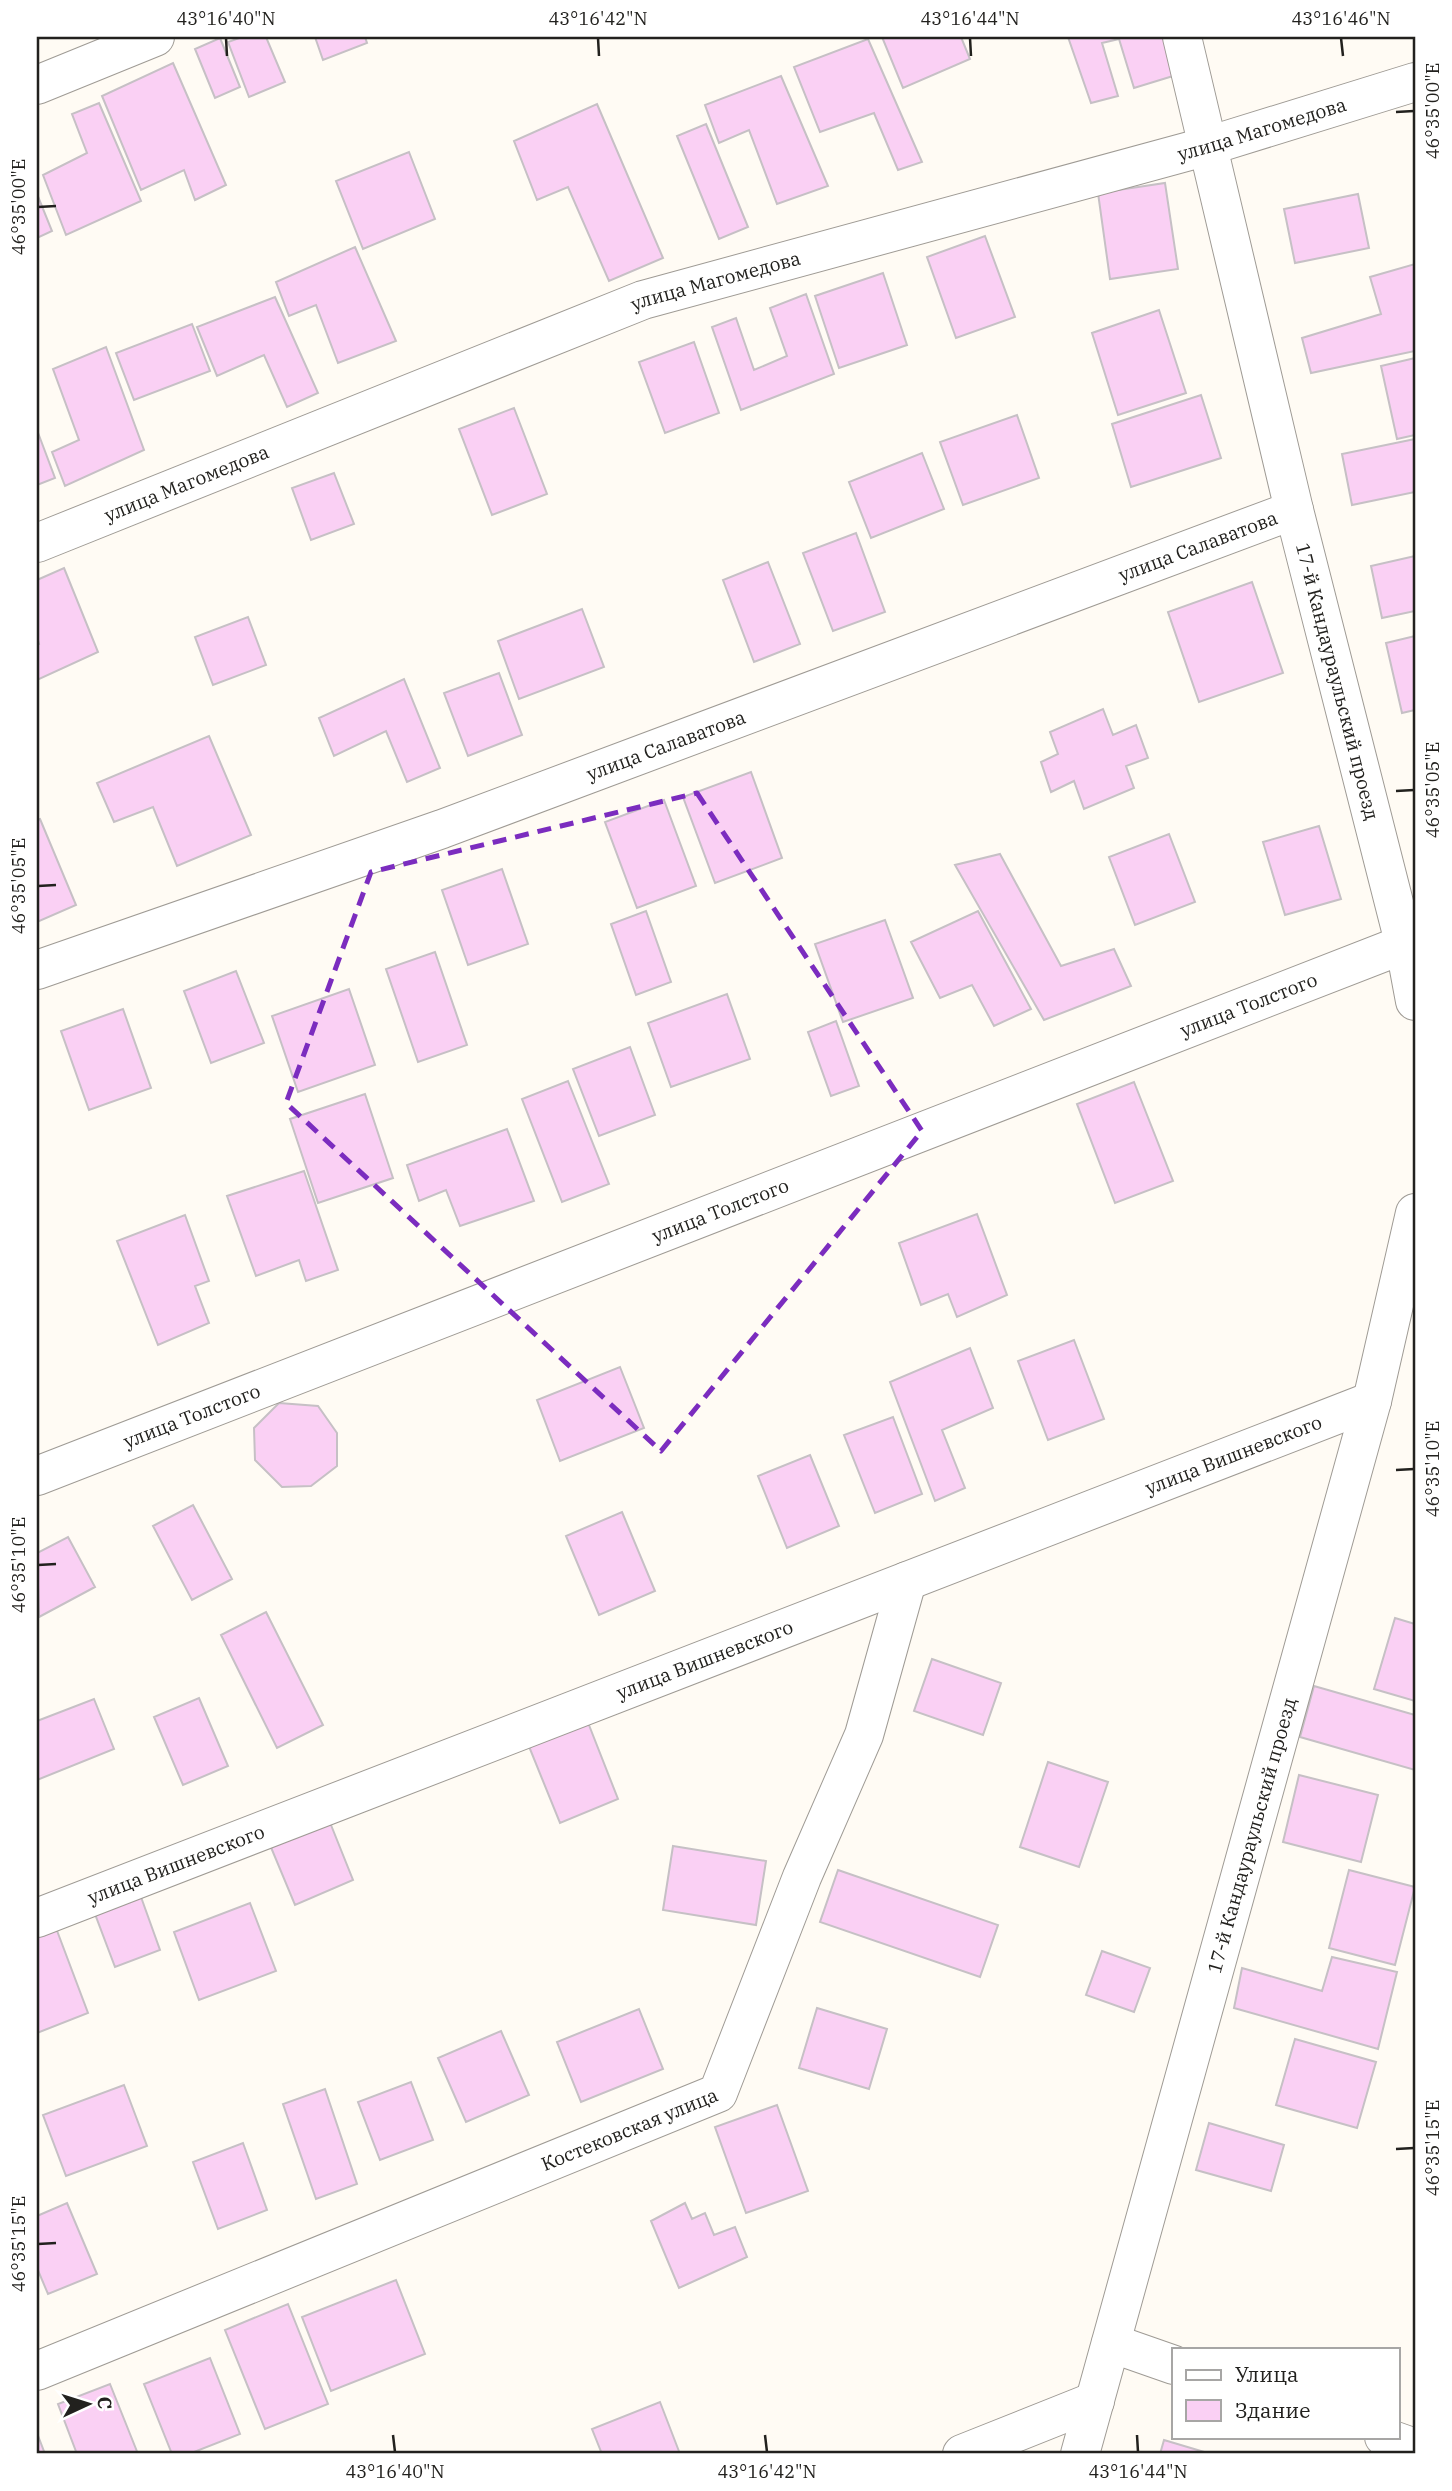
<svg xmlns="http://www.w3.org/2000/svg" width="1452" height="2491" font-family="'IBM Plex Serif',serif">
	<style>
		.building { fill: #fad0f4; stroke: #c6c0c5; stroke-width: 2 }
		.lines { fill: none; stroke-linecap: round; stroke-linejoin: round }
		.street-casing { stroke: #9f9b95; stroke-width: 40 }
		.street { stroke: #fff; stroke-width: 38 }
		.marked { fill: none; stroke: #7b2cbf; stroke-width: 5; stroke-dasharray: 14 9; stroke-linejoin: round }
		.ticks { fill: none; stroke: #22211e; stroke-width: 2.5 }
		.labels { text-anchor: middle; stroke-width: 6; stroke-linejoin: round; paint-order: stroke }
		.street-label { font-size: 19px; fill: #22211e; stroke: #fff }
		.neatline { fill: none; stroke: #22211e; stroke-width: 2.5 }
		.ticks-label { font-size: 18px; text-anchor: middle; fill: #22211e }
	</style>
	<rect width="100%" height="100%" fill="#fffbf4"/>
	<!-- building -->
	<path class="building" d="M242 37H266L285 82 249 97 228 42Z
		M315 37H365L367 43 323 60Z
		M882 37H961L970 59 903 88Z
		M1068 37H1164L1173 76 1134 88 1119 39 1102 43 1118 96 1091 103Z
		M220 38 240 87 215 98 195 49Z
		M868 39 922 162 898 170 874 113 820 132 794 67Z
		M173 63 226 185 195 200 184 170 141 190 102 96Z
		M781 76 828 186 777 204 749 130 719 143 705 105Z
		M99 103 141 201 66 235 43 175 87 153 72 114Z
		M597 104 663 258 609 281 568 187 537 200 514 141Z
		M706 124 748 227 719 239 677 136Z
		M409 152 435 219 363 249 336 181Z
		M1165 183 1178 269 1110 279 1098 193Z
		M37 194 52 231 37 238Z
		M1358 194 1369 248 1295 263 1284 209Z
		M985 236 1015 317 956 338 927 257Z
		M355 247 396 341 338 363 316 305 289 316 276 282Z
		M1415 264V351L1311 373 1302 338 1381 314 1370 277Z
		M883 273 907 345 839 368 815 296Z
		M806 294 834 374 741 410 712 327 736 318 754 370 787 356 770 308Z
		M275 297 318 393 287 407 264 355 217 376 197 327Z
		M1159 310 1186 393 1118 415 1092 333Z
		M192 324 210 371 134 400 116 353Z
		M694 342 719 413 665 433 639 362Z
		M106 347 144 450 65 486 52 452 79 440 53 369Z
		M1415 358V435L1397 439 1381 366Z
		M1201 395 1221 458 1131 487 1112 424Z
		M514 408 547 494 492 515 459 429Z
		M1017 415 1039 478 963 505 940 442Z
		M37 430 55 478 37 485Z
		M1415 439V492L1352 505 1342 454Z
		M922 453 944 509 871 538 849 482Z
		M334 473 354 524 311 540 292 488Z
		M856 533 885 612 833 631 803 553Z
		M1415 556V611L1382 618 1371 566Z
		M768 562 800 644 754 662 723 580Z
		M64 568 98 652 37 680V645L39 644 37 637V580Z
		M1252 582 1283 673 1199 702 1168 612Z
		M582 609 604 667 519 699 498 641Z
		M248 617 266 665 213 685 195 637Z
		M1415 636V710L1402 713 1386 643Z
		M499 673 522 735 468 756 444 693Z
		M404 679 440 768 407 782 386 731 334 756 319 718Z
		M1103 709 1113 735 1136 725 1148 758 1126 766 1134 788 1084 809 1074 781 1051 792 1041 762 1058 754 1050 732Z
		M209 736 251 835 177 866 153 807 114 822 97 783Z
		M751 772 782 858 715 883 683 797Z
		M664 800 696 886 637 908 605 822Z
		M40 819 76 905 37 922V820Z
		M1319 826 1341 899 1285 915 1263 842Z
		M1169 834 1195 902 1135 925 1109 857Z
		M1000 854 1061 966 1114 949 1131 986 1044 1020 955 865Z
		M502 869 528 944 468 965 442 890Z
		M646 911 671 982 636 995 611 924Z
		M978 911 1031 1009 994 1026 972 985 940 998 911 942Z
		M885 920 913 998 843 1022 815 944Z
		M435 952 467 1045 418 1062 386 969Z
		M236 971 264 1043 211 1063 184 991Z
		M349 989 375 1065 298 1092 272 1016Z
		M727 994 750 1059 671 1087 648 1023Z
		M123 1009 151 1088 89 1110 61 1031Z
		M836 1021 859 1086 831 1096 808 1032Z
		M630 1047 655 1115 599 1136 573 1069Z
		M568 1081 609 1184 562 1202 522 1099Z
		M1134 1082 1173 1181 1115 1203 1077 1104Z
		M365 1094 393 1178 318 1203 290 1119Z
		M507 1129 534 1201 460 1226 446 1190 419 1201 407 1165Z
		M304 1171 338 1270 306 1281 299 1260 256 1276 227 1196Z
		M977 1214 1007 1295 957 1317 948 1294 921 1305 899 1243Z
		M185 1215 209 1281 195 1286 209 1323 158 1345 117 1241Z
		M1074 1340 1104 1419 1048 1440 1018 1361Z
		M970 1348 993 1408 942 1430 965 1488 935 1501 890 1382Z
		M620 1367 644 1428 560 1461 537 1400Z
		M279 1403 318 1406 337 1433V1466L311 1486 282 1487 255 1460 254 1428Z
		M893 1417 922 1494 875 1513 844 1435Z
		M810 1455 839 1526 787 1548 758 1476Z
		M193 1505 232 1579 192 1600 153 1526Z
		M622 1512 655 1591 599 1615 566 1536Z
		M68 1537 95 1587 39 1617 37 1553Z
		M266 1612 323 1725 277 1748 221 1635Z
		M1395 1618 1415 1624V1701L1374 1689Z
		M932 1659 1001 1683 983 1735 914 1711Z
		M1314 1686 1415 1715V1770L1300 1737Z
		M199 1698 228 1766 183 1785 154 1717Z
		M94 1699 114 1749 37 1780V1721Z
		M587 1720 618 1799 560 1823 528 1744Z
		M1048 1762 1108 1782 1079 1867 1020 1847Z
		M1299 1775 1378 1795 1361 1862 1283 1842Z
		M329 1820 353 1880 295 1905 270 1845Z
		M673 1846 766 1861 756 1925 663 1910Z
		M838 1870 998 1925 980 1977 820 1922Z
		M1349 1870 1415 1887 1395 1965 1329 1948Z
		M141 1897 160 1950 115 1967 95 1914Z
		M250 1903 276 1971 199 2000 174 1932Z
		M56 1928 88 2013 37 2033V1935Z
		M1102 1951 1150 1968 1134 2012 1086 1995Z
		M1332 1957 1397 1972 1378 2049 1234 2008 1242 1968 1322 1991Z
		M817 2008 887 2029 869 2089 799 2068Z
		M639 2009 663 2069 581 2102 557 2042Z
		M501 2031 529 2095 466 2122 438 2058Z
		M1295 2039 1376 2062 1357 2128 1276 2105Z
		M411 2082 433 2140 380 2160 358 2102Z
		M124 2085 147 2146 66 2176 43 2115Z
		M325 2089 357 2184 316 2199 283 2104Z
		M777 2105 808 2191 746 2213 715 2127Z
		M1209 2123 1284 2145 1271 2191 1196 2170Z
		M243 2143 267 2210 218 2229 193 2162Z
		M67 2203 97 2274 48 2294 37 2268V2216Z
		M685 2203 692 2219 705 2213 714 2235 735 2227 747 2257 679 2288 651 2221Z
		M396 2280 425 2354 331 2391 302 2317Z
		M288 2304 328 2404 265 2429 225 2330Z
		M210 2358 240 2434 189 2454H172L144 2384Z
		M110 2384 138 2454H77L58 2404Z
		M660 2402 680 2454H602L592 2429Z
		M37 2433 45 2454H37Z
		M1164 2440 1211 2454H1160Z"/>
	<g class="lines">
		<defs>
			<g id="street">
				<path id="s1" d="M1182 37 1294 510 1404 942 1415 1001"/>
				<path d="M37 85 155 37"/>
				<path id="s2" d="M37 543 643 300 1208 146 1415 82"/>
				<path id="s3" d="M37 970 442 829 1294 510"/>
				<path id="s4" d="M37 1476 1415 940"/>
				<path id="s5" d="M37 1918 1372 1401"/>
				<path d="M1111 2343 1174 2365"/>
				<path id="s6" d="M37 2371 718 2093 802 1877 864 1735 907 1581"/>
				<path d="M1384 2437 1415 2448"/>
				<path d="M962 2454 1095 2401"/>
				<path id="s7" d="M1080 2454 1372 1401 1415 1213"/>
			</g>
		</defs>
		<!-- street casing -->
		<use href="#street" class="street-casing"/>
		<!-- street -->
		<use href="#street" class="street"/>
	</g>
	<!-- marked area -->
	<path class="marked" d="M697 793 922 1131 661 1451 286 1103 371 872Z"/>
	<!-- ticks -->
	<path class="ticks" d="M226 38 227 56M598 38 599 56M970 38 971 56M1341 38 1343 56M1396 112 1414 111M38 207 56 206M1396 791 1414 790M38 886 56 885M1396 1470 1414 1469M38 1565 56 1564M1396 2149 1414 2148M38 2244 56 2243M393 2435 395 2452M765 2435 767 2452M1137 2435 1138 2452"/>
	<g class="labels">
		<!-- street labels -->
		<g class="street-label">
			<text dy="7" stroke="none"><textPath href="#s2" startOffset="1295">улица Магомедова</textPath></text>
			<text dy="7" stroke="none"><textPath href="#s2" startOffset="728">улица Магомедова</textPath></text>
			<text dy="7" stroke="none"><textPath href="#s2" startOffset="161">улица Магомедова</textPath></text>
			<text dy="7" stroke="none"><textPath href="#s3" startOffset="1236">улица Салаватова</textPath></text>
			<text dy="7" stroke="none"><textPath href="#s1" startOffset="663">17-й Кандаураульский проезд</textPath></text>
			<text dy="7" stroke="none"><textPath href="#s3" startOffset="668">улица Салаватова</textPath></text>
			<text dy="7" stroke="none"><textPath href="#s4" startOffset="1300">улица Толстого</textPath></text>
			<text dy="7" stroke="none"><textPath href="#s4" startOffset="733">улица Толстого</textPath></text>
			<text dy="7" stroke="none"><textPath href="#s4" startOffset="166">улица Толстого</textPath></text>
			<text dy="7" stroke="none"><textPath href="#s5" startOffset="1283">улица Вишневского</textPath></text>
			<text dy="7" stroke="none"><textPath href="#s5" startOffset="716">улица Вишневского</textPath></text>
			<text dy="7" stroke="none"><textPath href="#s7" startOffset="642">17-й Кандаураульский проезд</textPath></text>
			<text dy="7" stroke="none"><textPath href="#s5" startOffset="149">улица Вишневского</textPath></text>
			<text dy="7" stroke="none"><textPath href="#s6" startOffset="640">Костековская улица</textPath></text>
		</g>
	</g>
	<!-- border -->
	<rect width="1452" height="2491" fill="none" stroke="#ffffff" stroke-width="77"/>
	<!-- legend -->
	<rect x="1172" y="2348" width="228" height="91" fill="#ffffff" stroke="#a7a6a5" stroke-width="2"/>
	<rect x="1186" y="2370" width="35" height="10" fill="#ffffff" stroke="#a7a6a5" stroke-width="2"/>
	<text x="1235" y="2382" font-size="21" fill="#22211e">Улица</text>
	<rect x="1186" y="2400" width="35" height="21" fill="#fad0f4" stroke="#a7a6a5" stroke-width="2"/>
	<text x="1235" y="2418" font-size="21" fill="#22211e">Здание</text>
	<!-- north arrow -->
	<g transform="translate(88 2404) rotate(86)" stroke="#ffffff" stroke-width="5" paint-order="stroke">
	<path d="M0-5L12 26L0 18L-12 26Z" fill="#22211e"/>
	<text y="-10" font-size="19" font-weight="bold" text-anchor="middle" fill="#22211e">С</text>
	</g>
	<rect x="38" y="38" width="1376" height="2414" class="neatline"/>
	<g class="ticks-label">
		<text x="226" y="25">43°16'40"N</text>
		<text x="598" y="25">43°16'42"N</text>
		<text x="970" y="25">43°16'44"N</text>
		<text x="1341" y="25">43°16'46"N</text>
		<text transform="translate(1433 111) rotate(-90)" y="6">46°35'00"E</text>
		<text transform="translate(19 207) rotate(-90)" y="6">46°35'00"E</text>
		<text transform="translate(1433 790) rotate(-90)" y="6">46°35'05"E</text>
		<text transform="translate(19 886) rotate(-90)" y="6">46°35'05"E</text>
		<text transform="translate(1433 1469) rotate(-90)" y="6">46°35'10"E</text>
		<text transform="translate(19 1565) rotate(-90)" y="6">46°35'10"E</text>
		<text transform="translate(1433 2148) rotate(-90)" y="6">46°35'15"E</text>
		<text transform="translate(19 2244) rotate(-90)" y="6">46°35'15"E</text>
		<text x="395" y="2478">43°16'40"N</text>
		<text x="767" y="2478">43°16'42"N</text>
		<text x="1138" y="2478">43°16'44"N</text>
	</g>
</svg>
